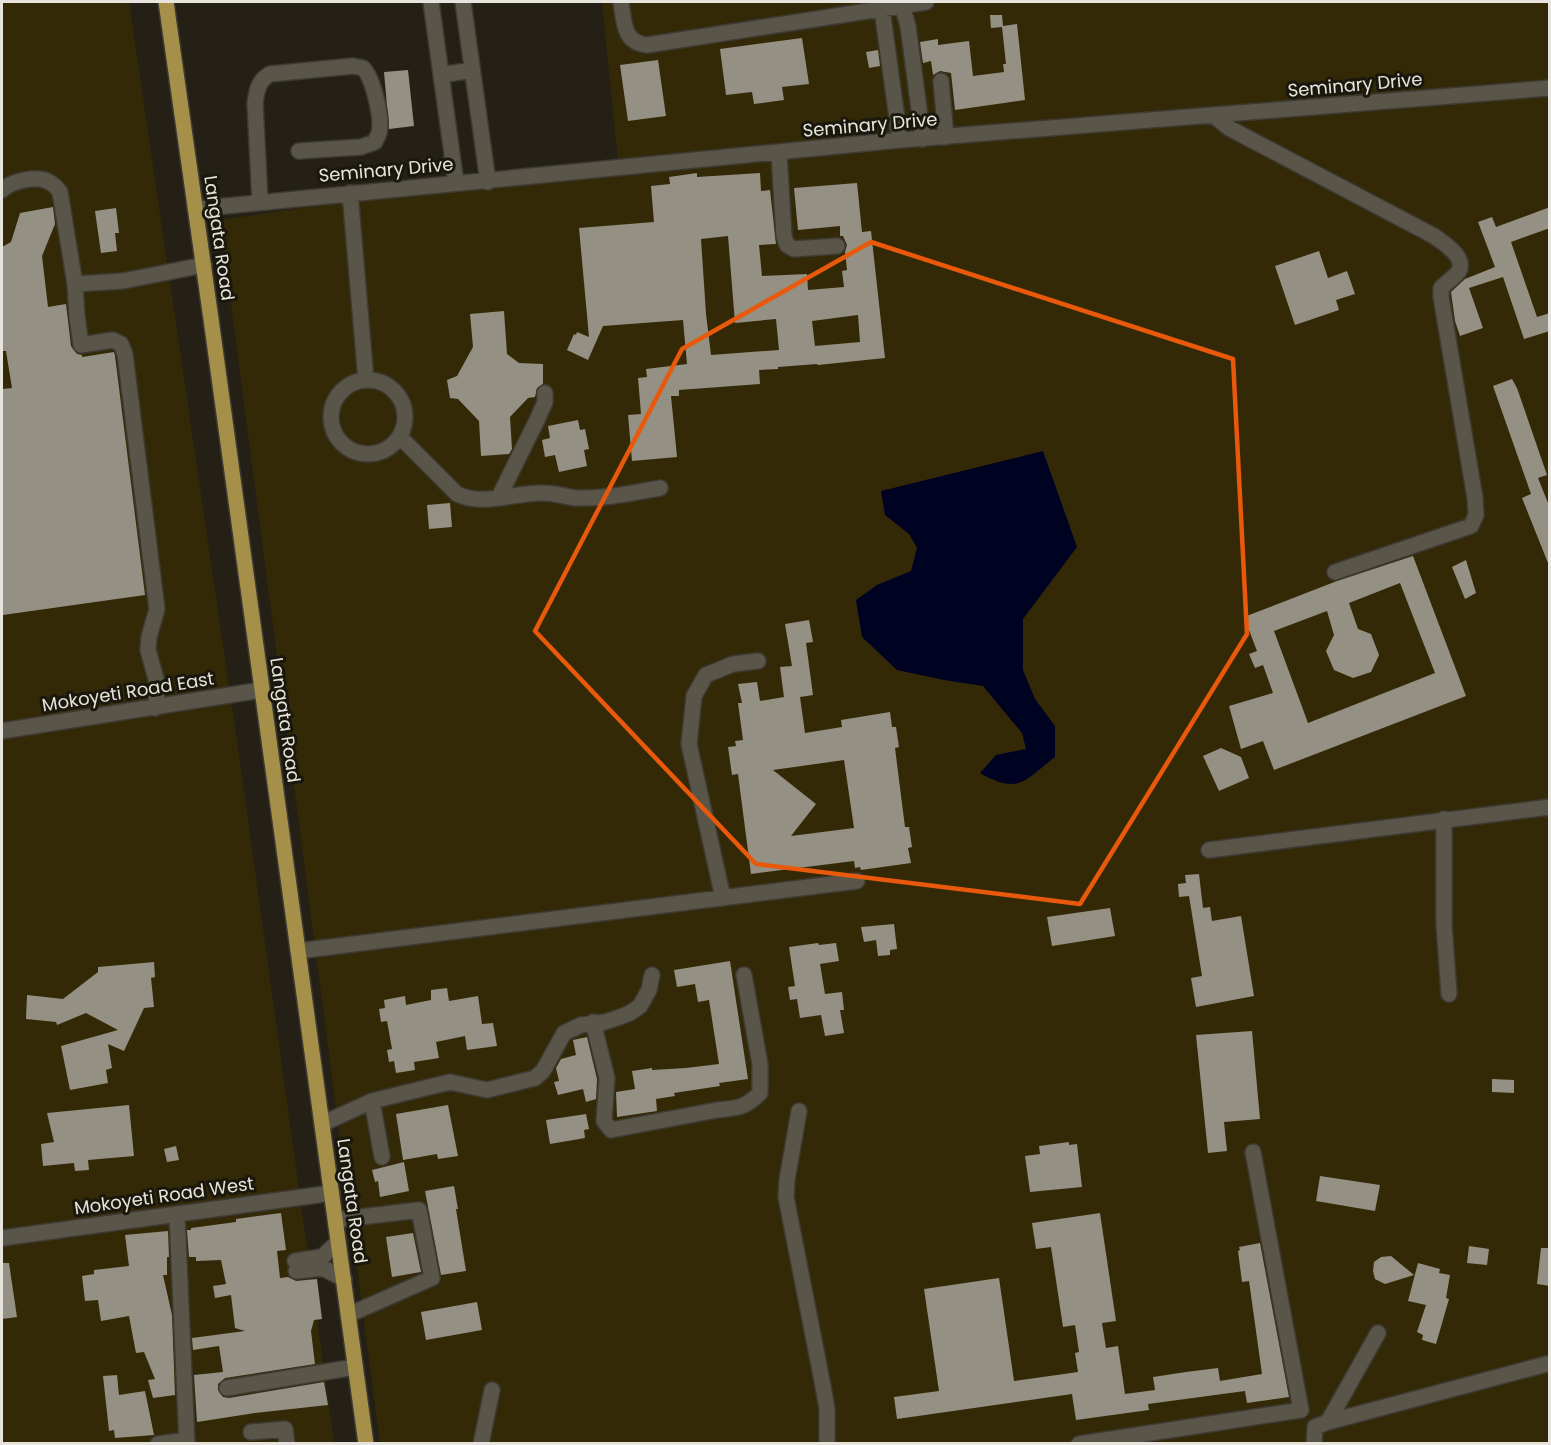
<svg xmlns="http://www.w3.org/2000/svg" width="1551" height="1445" font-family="Poppins,sans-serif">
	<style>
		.green { fill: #342907 }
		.water { fill: #000222 }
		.building { fill: #949083; fill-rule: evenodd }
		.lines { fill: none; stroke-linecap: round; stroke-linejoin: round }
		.minor-casing { stroke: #3d3a33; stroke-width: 18 }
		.major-casing { stroke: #3d3a33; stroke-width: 18 }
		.minor { stroke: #595548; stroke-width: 15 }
		.major { stroke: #a69049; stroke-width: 15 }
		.marked { fill: none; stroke: #e8590c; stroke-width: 4.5; stroke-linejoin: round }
		.labels { text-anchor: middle; stroke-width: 6; stroke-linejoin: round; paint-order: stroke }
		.street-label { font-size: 18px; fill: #e6e4dd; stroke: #1a170d }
	</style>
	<rect width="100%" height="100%" fill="#242016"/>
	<!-- green -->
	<path class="green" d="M2 2H129L238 748 334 1443 2 1444Z
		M602 2H1549V1443H380L220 220 618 161Z"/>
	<!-- water -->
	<path class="water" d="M1043 451 1077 547 1023 619V670L1035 699 1055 726V757C1024 781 1019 795 980 773L996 755 1026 749 1022 733 983 686 944 680 897 670 862 637 856 600 877 585 911 571 917 548 909 534 885 515 881 491Z"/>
	<!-- building -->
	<path class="building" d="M990 15H1002L1003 26 1017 24 1025 100 955 110 951 73 940 71 933 75 931 61 923 63 920 42 938 39V45L969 41 973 76 1004 72 1003 64H1006L1002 27 991 28Z
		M802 38 809 84 782 87 784 100 754 104 752 92 726 95 720 49Z
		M878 50 880 66 869 68 866 52Z
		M658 60 666 116 628 121 620 65Z
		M408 70 414 126 389 129 384 72Z
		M697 173V177L760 173 761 191 770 190 776 244 759 245 762 276 807 274 808 290 844 287 842 271 847 270 845 252 847 245 843 236H840V226L798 230 794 188 857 183 862 232 871 231 885 358 818 365 817 364 778 367V369L759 370 760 384 679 390V396H671L677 457 632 461 628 415 641 414 638 378 647 377 646 369 687 364 683 320 603 326 588 360 567 350 574 334 576 335 577 332 589 337 579 228 654 222 651 186 670 184 669 177ZM728 236 735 323 776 319 779 350 711 355 706 314 701 239ZM858 315 860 342 815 346 812 321Z
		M53 207 55 224 42 256 48 307 66 304 71 346 77 354 82 355V357L114 352 115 356 145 595 3 615 2 602V389L12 388 6 351H2V247L11 242 20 213Z
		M1550 207V228L1511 242 1537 317 1550 313V331L1524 339 1503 277 1469 288 1483 328 1460 336 1455 321 1451 292 1465 279 1495 267 1478 222 1492 217 1496 227Z
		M116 208 119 233H115L117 251 101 253 95 211Z
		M1319 251 1328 278 1347 271 1355 294 1336 300 1339 310 1295 325 1275 266Z
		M504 311 507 354 519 363 543 364V384L537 388 535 397 528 398 510 417 512 449 509 454 481 456 479 421 458 399 450 398 447 380 457 376 473 347 470 314Z
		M1512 379 1517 388 1547 475 1538 478 1550 508V568L1522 498 1531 494 1493 386Z
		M578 420 580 430 585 429 589 449 584 450 587 466 559 472 555 455 545 457 542 440 550 438 548 426Z
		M450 503 452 527 429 529 427 505Z
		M1413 556 1466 696 1274 770 1263 741 1241 749 1229 706 1273 693 1263 665 1255 668 1249 654 1257 651 1244 617 1337 581ZM1400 583 1435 673 1308 723 1274 631 1327 611 1334 635 1326 651 1334 670 1353 678 1371 672 1379 655 1371 634 1358 629 1349 603Z
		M1466 560 1476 593 1465 599 1452 567Z
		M809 620 813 642 806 643 813 695 800 697 805 733 842 727 841 720 890 712 892 727H896L899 747 895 748 905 827H909L912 847 908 848 911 863 861 870 860 867 855 868 854 861 751 874 738 774 732 775 728 747 736 746 735 741 743 740 738 703H742L738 684 757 682 760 701 784 697 780 667 792 666 785 624ZM844 760 854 828 791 836 816 804 773 770Z
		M1221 748 1241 757 1249 778 1219 791 1203 756Z
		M1199 874 1203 908 1210 907 1212 921 1241 916 1254 996 1196 1007 1191 978 1202 976 1189 896 1179 897 1178 884 1186 883 1185 875Z
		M1110 908 1115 936 1052 946 1047 917Z
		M894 924 897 949 890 950V955L878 956 876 940 864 942 861 927Z
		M818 943 819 945 836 943 839 961 820 964 825 994 842 992 844 1010H840L844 1033 825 1036 821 1015 800 1018 797 999 790 1000 788 987 795 986 789 947Z
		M730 961 748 1079 719 1083 720 1086 674 1093 675 1096 656 1099 657 1111 617 1117 616 1092 635 1089 632 1071 652 1068V1070L686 1068 719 1064 709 1000 698 1002 695 984 677 987 674 970Z
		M154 962 155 977 151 978 154 1007 144 1008 124 1051 108 1044 112 1068 106 1070 108 1083 70 1090 61 1046 118 1030 86 1013 57 1025 56 1022 26 1019 27 995 63 999 98 972V967Z
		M447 988 449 1001 478 996 482 1024 493 1023 497 1046 467 1050 465 1036 436 1042 439 1058 414 1062 415 1070 396 1073 394 1061 389 1062 387 1050 392 1049 387 1021 381 1022 379 1009 385 1008 384 1000 405 996 406 1005 431 1000V990Z
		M1252 1031 1260 1119 1224 1122 1227 1151 1208 1153 1196 1035Z
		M587 1037 597 1079 596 1099 586 1102 583 1089 558 1095 554 1082 559 1081 556 1068 561 1059 576 1055 573 1040Z
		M1492 1079 1514 1080V1093L1492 1092Z
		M129 1105 134 1156 88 1160 89 1170 75 1171 74 1163 43 1166 41 1144 54 1142 47 1113Z
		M448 1105 458 1156 438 1159 437 1154 403 1160 396 1114Z
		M586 1114 589 1129 584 1130 585 1138 550 1144 546 1120Z
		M1069 1142V1145L1077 1144 1082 1187 1030 1192 1025 1156 1040 1154 1039 1146Z
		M176 1146 179 1160 167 1162 164 1149Z
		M404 1162 409 1191 380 1197 378 1181 375 1182 372 1170Z
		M1320 1176 1380 1185 1375 1211 1316 1201Z
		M454 1186 458 1209H456L466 1271 441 1275 425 1191Z
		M281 1213 286 1250 277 1251 280 1278 288 1277 296 1281 317 1279 322 1319 314 1320 311 1331 315 1364 225 1378 218 1384V1390L223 1397 229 1398 324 1382 328 1405 255 1413 197 1422 194 1375 223 1372 219 1346 193 1350 192 1338 245 1331 235 1328 231 1295 215 1298 213 1286 226 1284 221 1260 196 1261V1257H189L187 1230H191V1228L236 1222V1219Z
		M1100 1213 1116 1321 1102 1323 1106 1348 1118 1346 1125 1394 1155 1390 1153 1377 1186 1372 1218 1368 1220 1381 1262 1374 1249 1281 1242 1282 1238 1251 1240 1250 1239 1247 1260 1243 1289 1397 1247 1403 1245 1391 1148 1404 1149 1410 1076 1420 1072 1394 897 1419 894 1397 939 1391 924 1289 999 1278 1014 1381 1078 1372 1075 1353 1079 1352 1075 1325 1063 1327 1051 1247 1036 1249 1032 1223Z
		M168 1231 169 1257H167V1275H163L172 1315 175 1395 153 1398 148 1380 155 1379 144 1352 136 1353 129 1316 101 1321 98 1300 85 1301 82 1276 94 1274V1270L129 1266 125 1235Z
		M413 1233 421 1272 392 1277 386 1237Z
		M1469 1246 1489 1249 1487 1265 1467 1263Z
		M1541 1248H1550V1286L1537 1284Z
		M1391 1256 1414 1275 1385 1284 1375 1279 1373 1271 1374 1262 1381 1257Z
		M2 1263H9L17 1317 2 1319Z
		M1418 1263 1440 1269 1439 1273 1450 1275 1446 1298 1449 1299 1436 1344 1422 1340 1423 1335 1417 1332 1426 1305 1408 1301Z
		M477 1302 482 1330 426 1340 421 1312Z
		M117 1375 119 1395 145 1391 154 1435 115 1438 114 1430 109 1431 103 1376Z"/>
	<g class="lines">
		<defs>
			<path id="minor" d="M431 2 456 183
				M463 2 488 182
				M621 2C624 21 623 43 647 45L926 2
				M881 2 900 140
				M901 2 908 26 923 139
				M441 75 472 70
				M941 81 946 137
				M1214 116 1229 128 1434 236C1443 243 1466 256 1459 271 1456 276 1446 283 1441 288V297L1475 498 1476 515 1471 526 1335 572
				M779 153 784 236 787 245 794 249 837 246
				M2 190C12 181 36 175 49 182 54 184 57 188 60 192L75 284
				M350 193 366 380
				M260 202 255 103C257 90 258 81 270 74L353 66 363 68C373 78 383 119 379 133 378 136 376 139 375 142L361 147 299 151
				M195 209 900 140 1550 88
				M331 417a37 37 0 1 1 74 0a37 37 0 1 1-74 0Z
				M400 437 457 494C484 507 515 492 544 493 555 493 566 497 577 498 605 499 632 493 660 488
				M499 497 537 420 545 402V393
				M155 708 158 686 148 650 149 637 157 609 125 354 121 344 113 340 81 345 77 316 75 284 123 281 204 265
				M2 731 261 690
				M1444 819V924L1449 994
				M1209 850 1550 807
				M723 898 689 744 694 696 706 675 733 664 758 661
				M298 951 857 881
				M593 1022 607 1078 604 1121 611 1130 717 1110C738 1108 745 1108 760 1093V1064L744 975
				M372 1101 382 1157
				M799 1111 787 1180 786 1197 823 1386 827 1409V1444
				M322 1124 372 1101 450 1082 487 1090 535 1078 543 1071 564 1033 581 1025 605 1022 620 1017 630 1013 640 1006 649 990 652 975
				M177 1215 187 1444
				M336 1220 419 1210 432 1278 348 1315
				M2 1238 332 1193
				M295 1261 322 1257 338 1242
				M296 1271 323 1268 344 1279
				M227 1388 355 1367
				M1328 1422 1378 1333
				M251 1432 285 1429 287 1444
				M158 1444 187 1440
				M481 1444 492 1390
				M1079 1444 1301 1410 1253 1152
				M1314 1444 1315 1427 1328 1422 1547 1364"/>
			<path id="major" d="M166 2C236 482 296 963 366 1444"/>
		</defs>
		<!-- minor casing -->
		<use href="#minor" class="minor-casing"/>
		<!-- major casing -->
		<use href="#major" class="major-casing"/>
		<!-- minor -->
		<use href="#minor" class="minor"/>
		<!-- major -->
		<use href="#major" class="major"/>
	</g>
	<!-- marked area -->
	<path class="marked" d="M871 242 1233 359 1247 634 1080 904 756 864 535 631 682 349Z"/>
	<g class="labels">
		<!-- street labels -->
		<g class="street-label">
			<text transform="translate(1355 85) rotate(-5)" y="6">Seminary Drive</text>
			<text transform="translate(870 125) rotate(-5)" y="6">Seminary Drive</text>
			<text transform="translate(386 170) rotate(-5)" y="6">Seminary Drive</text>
			<text transform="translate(219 238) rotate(82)" y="6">Langata Road</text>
			<text transform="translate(128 692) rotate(-9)" y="6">Mokoyeti Road East</text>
			<text transform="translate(285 720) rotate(82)" y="6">Langata Road</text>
			<text transform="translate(164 1196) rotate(-8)" y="6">Mokoyeti Road West</text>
			<text transform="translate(352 1201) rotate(82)" y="6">Langata Road</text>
		</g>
	</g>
	<!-- border -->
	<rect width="1551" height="1445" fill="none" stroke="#e6e4dd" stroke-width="6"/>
</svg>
